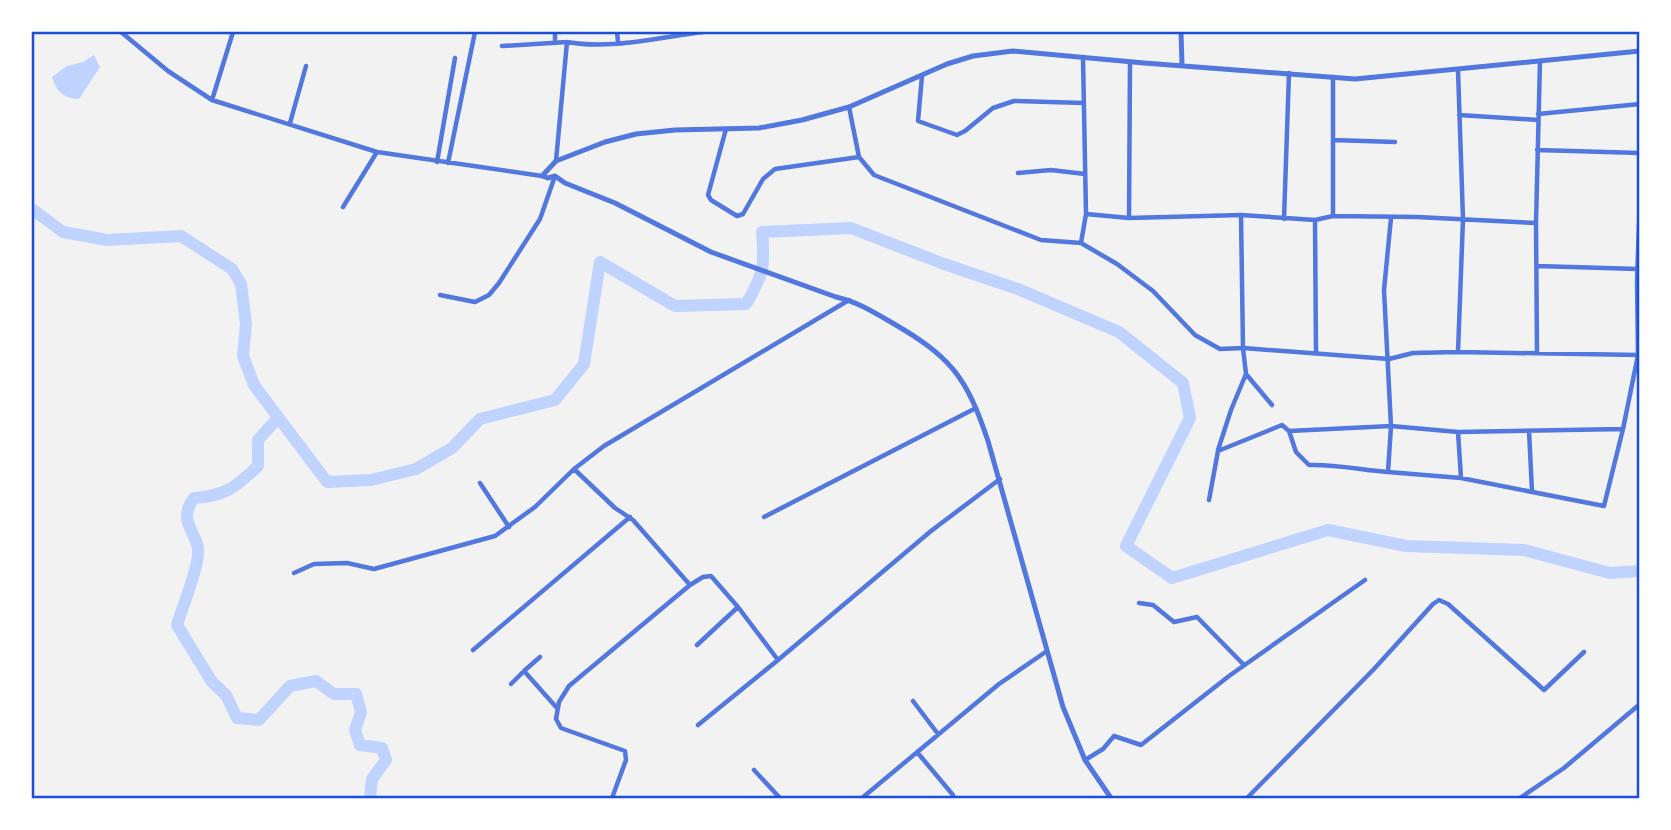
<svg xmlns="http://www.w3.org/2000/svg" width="1671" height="830" font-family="Inter,sans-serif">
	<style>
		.water { fill: #bfd3fe }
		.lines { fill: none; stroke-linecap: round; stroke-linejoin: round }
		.river { stroke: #bfd3fe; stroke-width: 12 }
		.minor { stroke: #5277de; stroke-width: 4.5 }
		.tertiary { stroke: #5277de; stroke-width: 5 }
		.neatline { fill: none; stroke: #1d4ed8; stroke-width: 2.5 }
	</style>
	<rect width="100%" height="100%" fill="#f2f2f2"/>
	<!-- water -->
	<path class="water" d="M94 55 100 67 79 99C63 98 57 92 52 77L67 66 83 62Z"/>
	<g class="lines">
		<!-- river -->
		<path class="river" d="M32 209 63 232 107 240 181 236 232 269 241 284 246 324 243 356 254 385 327 482 371 480 416 469 452 448 480 419 555 400 584 364 600 262 675 306 746 304C764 274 765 266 762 232L851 228 944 264 1018 289 1119 332 1183 383 1190 418 1126 546 1172 578 1328 530 1406 546 1524 550 1610 573 1640 571
			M278 418 258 440V466C236 487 225 496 194 498 175 523 201 534 198 555 196 575 183 605 177 625L212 682 226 695 237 718 259 720 290 686 316 681 334 694H356L361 712 355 730 360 745 382 748 386 760 372 779 370 798"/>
		<!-- minor -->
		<path class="minor" d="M121 32 168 71 212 100 377 152 542 176
			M617 32 618 42
			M555 42V32
			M502 46 567 42
			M1083 57 1086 214 1129 218 1241 215 1315 220 1333 216 1417 217 1536 223
			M922 76 918 121 957 135 965 131 993 108 1014 101 1084 103
			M1333 77V216
			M212 100 233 32
			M849 107 859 157 874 175 1041 240 1081 243 1117 264 1153 291 1195 335 1220 349 1243 348 1246 374 1272 405
			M1538 114 1640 104
			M1459 115 1538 120
			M290 123 306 66
			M726 129 708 195 711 200 737 216 743 214 763 179 775 169 859 157
			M1333 140 1395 142
			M1537 150 1640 153
			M556 161 567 42C610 50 660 37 703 32
			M437 162 455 58
			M448 163 475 32
			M1018 173 1051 170 1085 174
			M343 207 377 152
			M1241 215 1243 348 1389 359 1413 353 1458 352 1638 355
			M1129 218 1130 62
			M1284 219 1289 73
			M1315 220 1316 352
			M1081 243 1086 214
			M1537 266 1638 269
			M440 295 475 302 489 295 499 283 540 219 555 176
			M1458 352 1463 219 1458 70
			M1537 352 1536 223 1540 61
			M1289 431 1391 426 1458 432 1623 429
			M1529 431 1532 491
			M1458 432 1461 478
			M1218 450 1231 410 1246 374
			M574 469 615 508 633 520 690 585
			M1388 472 1461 478 1604 506 1623 429 1638 355 1637 281 1640 197
			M480 483 509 527
			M1209 500 1218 451 1282 425 1289 431 1296 452 1309 465C1336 464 1361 470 1388 472L1391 426 1384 290 1391 218
			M764 517 976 408
			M294 573 314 564 347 563 374 569 495 536 535 507 574 469 604 446 849 300
			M1139 603 1153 605 1174 622 1197 617 1244 665
			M697 645 738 607
			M473 650 630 517
			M524 671 540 657
			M511 684 524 671 557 708
			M913 701 938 734
			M698 725 778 660
			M917 752 953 795
			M1085 760 1103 749 1114 736 1141 745 1229 676 1365 580
			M754 770 780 798
			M612 798 626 760 625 751 561 728 556 719 559 702 569 686 690 585 703 577 711 576 738 607 778 660 931 531 1000 479
			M862 798 999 684 1047 651
			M1247 798 1374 669 1433 604 1439 600 1448 604 1544 690 1584 652
			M1520 798 1564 768 1640 704"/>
		<!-- tertiary -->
		<path class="tertiary" d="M1181 32 1182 65
			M542 176 556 161 605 142 636 134 675 130 759 128 802 120 849 107 947 64 973 56 1013 51 1144 63 1355 79 1640 51
			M542 176 548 178 555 176 565 183 615 203 711 252 836 297C855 301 872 311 889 321 950 356 966 375 988 441L1063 707 1085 760 1111 798"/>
	</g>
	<!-- border -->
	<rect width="1671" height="830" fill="none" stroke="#ffffff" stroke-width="66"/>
	<rect x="33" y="33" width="1605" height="764" class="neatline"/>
</svg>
